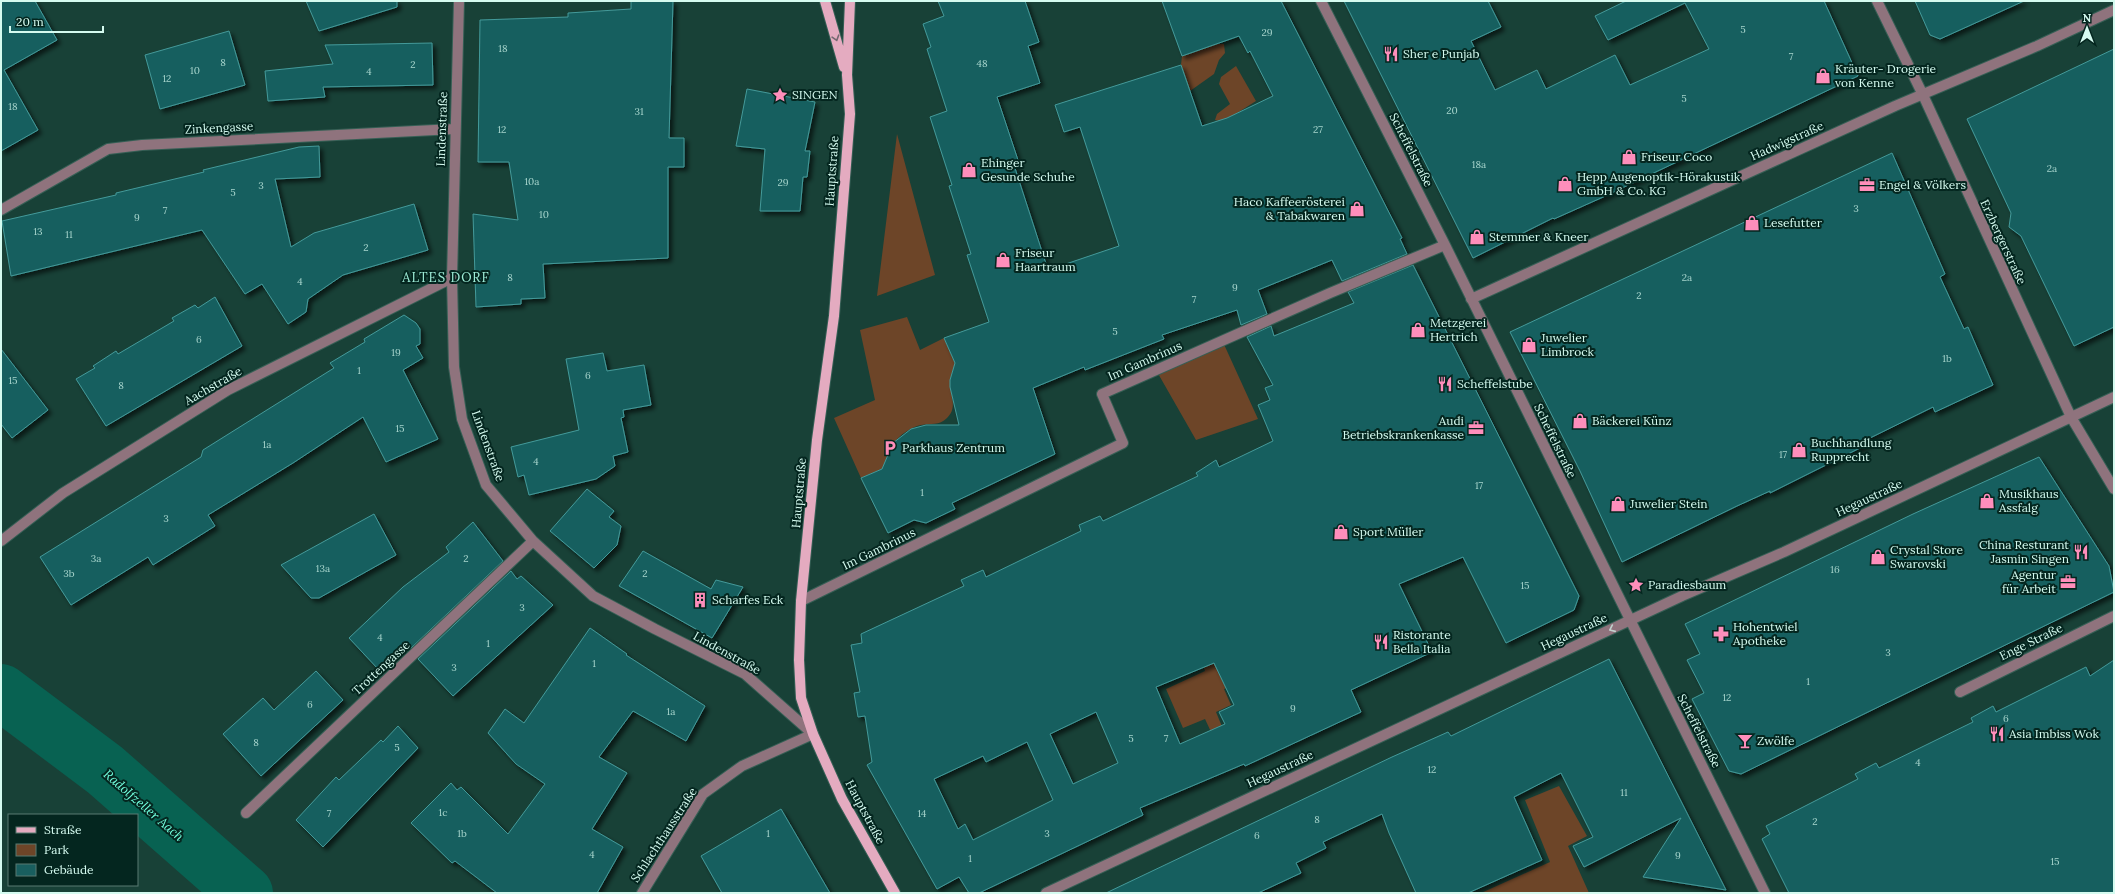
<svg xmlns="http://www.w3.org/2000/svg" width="2115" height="894" font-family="Lora,serif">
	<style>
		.green { fill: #6d4528 }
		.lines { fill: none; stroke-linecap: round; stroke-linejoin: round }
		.river { stroke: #086252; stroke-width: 56 }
		.building { fill: #195f5f; stroke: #439a9a; fill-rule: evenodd; filter: url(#shadow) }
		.minor-casing { stroke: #365f55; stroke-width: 12 }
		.major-casing { stroke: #365f55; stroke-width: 12 }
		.minor { stroke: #8f737d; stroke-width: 10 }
		.major { stroke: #e4abc0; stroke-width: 10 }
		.oneway { stroke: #746870 }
		.oneway2 { stroke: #c0d2ce }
		.labels { text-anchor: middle; stroke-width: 4; stroke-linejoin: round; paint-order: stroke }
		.number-label { font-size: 10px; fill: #a6d4cc }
		.poi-label { font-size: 12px; fill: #d5fbf0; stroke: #04261f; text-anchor: start }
		.street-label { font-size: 12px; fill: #d5fbf0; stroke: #04261f }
		.neighbourhood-label { font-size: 13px; letter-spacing: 1px; fill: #9eecd7; stroke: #04261f }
		.water-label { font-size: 13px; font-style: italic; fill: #71fedd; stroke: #04261f }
	</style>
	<defs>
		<filter id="shadow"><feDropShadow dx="3.5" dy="3.5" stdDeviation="2" flood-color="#0009"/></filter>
	</defs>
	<rect width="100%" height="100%" fill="#184137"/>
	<!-- green -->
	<path class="green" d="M1215 44H1224L1225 53 1219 60 1214 74 1190 91 1181 65 1182 56Z
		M1236 66 1256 101 1223 122 1215 120 1217 114 1230 104 1219 84 1221 77Z
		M897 134 935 275 877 296Z
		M907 317 920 350 944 338 956 366C942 385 962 404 947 418 939 426 931 423 921 425 903 429 884 448 886 467L861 478 834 418 875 400 860 330Z
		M1222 340 1258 419 1196 440 1156 370Z
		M1312 611 1252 676 1224 689 1231 705 1216 712 1223 729 1212 734 1205 719 1183 728 1166 689 1205 671 1202 661Z
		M1559 786 1587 836 1568 846 1589 893H1481L1550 862 1525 800Z"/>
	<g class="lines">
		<!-- river -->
		<path class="river" d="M1 692 105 770 245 893"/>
	</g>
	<!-- building -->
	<path class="building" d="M1 1H35L57 40 4 70 38 130 1 151Z
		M306 1H397V7L319 31Z
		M631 1H673L669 138H684V167H668V258L543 264 545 298 521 299V304L476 307 473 214 518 220 509 162H478L480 20 568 17V13L631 9Z
		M938 1H1025L1039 42 1028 46 1040 83 997 97 1019 163 1014 165 1048 270 1119 246 1080 127 1064 132 1055 105 1181 65 1202 126 1227 118 1273 96 1250 51 1248 53 1239 36 1182 56 1162 1H1281L1402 238 1400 239 1407 254 1342 281 1332 260 1258 290 1267 314 1241 325 1237 310 1162 335 1164 339 1085 370 1084 367 1033 388 1055 454 952 503 955 509 926 523 914 520 888 533 861 478 882 469 893 443 911 429 926 425H959L950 387V380L955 363 944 338 989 322 967 255 971 254 949 186 952 185 930 117 947 111 927 49 931 47 923 24 944 16Z
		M1344 1H1488L1501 27 1471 41 1495 90 1537 70 1546 89 1615 55 1630 85 1709 49 1685 3 1608 40 1595 16 1626 1H1824L1858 76 1601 198 1554 219 1553 218 1473 258Z
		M1915 1H2024L1940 39 1930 35Z
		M229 31 245 85 160 109 145 55Z
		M432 43 433 85 323 87 325 97 268 101 265 71 333 64 325 45Z
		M2114 49V327L2074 346 2021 236 2009 227 2011 213 1967 119Z
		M747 89 815 102 805 151H810L807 177H803L800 211H760L765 149 736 146Z
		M319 146 320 177 275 179 291 247 314 233 414 204 428 250 343 275 308 299 306 312 288 324 262 284 245 294 202 230 11 276 2 221 116 195V193L204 172 203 170 299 147Z
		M1892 153 1945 274 1940 277 1964 329 1968 327 1993 385 1935 412 1933 407 1868 439 1870 443 1770 493V491L1737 506 1622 562 1580 471 1510 332Z
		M1413 265 1579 596 1574 610 1506 643 1463 557 1399 584 1432 652 1351 690 1361 712 1245 766 1244 764 1140 808 1143 815 979 893H969L959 877 937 889 867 765 872 762 865 716 858 717 854 693 860 692 851 645 862 643 861 634 964 586 961 580 983 570 986 577 1081 531 1079 525 1100 516 1103 521 1198 476 1196 473 1216 460 1219 467 1273 441 1258 405 1270 400 1265 388 1273 385 1247 337 1271 326 1274 336 1354 303 1348 292ZM1214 663 1234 705 1219 712 1225 724 1180 744 1156 687ZM1096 712 1118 763 1073 784 1050 734ZM1027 742 1053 800 973 840 965 824 958 829 934 779 983 756 986 762Z
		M215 297 242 346 106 426 76 379 95 368 93 366 116 351 118 354 174 321 172 318 195 305 198 308Z
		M404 315 416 323 420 329V344L416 346 423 358 403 370 438 439 386 462 363 417 293 463 208 515 215 526 153 565 148 557 71 605 40 557 201 457 203 450 334 368 330 363 365 342 364 339Z
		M1 349 48 410 12 438 1 424Z
		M603 353 607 371 644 365 651 405 623 410 624 417 621 418 628 452 613 456 615 466 596 479 529 495 524 475 518 477 511 447 579 430 566 359Z
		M2039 457 2109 566 2114 592 1741 774 1729 771 1692 699 1704 693 1687 660 1700 654 1685 624 1913 514Z
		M587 489 614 511 609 517 621 526 617 545 594 568 550 531Z
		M374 514 396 555 319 598H311L281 565Z
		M473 522 503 561 410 649 404 644 378 669 349 638 403 587 449 552 446 547Z
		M643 551 711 589 716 580 743 587 712 638 619 586Z
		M511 571 517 579 521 576 553 605 453 696 418 659Z
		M590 628 627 654 626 655 705 706 686 741 633 711 599 757 627 773 592 829 623 847 597 893H497L455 861 452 863 411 823 451 783 457 790 461 787 508 834 545 784 516 764 488 733 505 709 524 723Z
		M1609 659 1726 890 1643 877 1681 818 1584 867 1573 846 1593 837 1561 773 1514 797 1542 860 1468 893H1416L1389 833 1382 814 1323 842 1326 848 1296 863 1301 873 1258 893H1106L1392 757 1448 732 1451 736Z
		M2114 660V893H1789L1762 839 1770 834 1766 826 1858 779 1855 774 1876 763 1879 768 1973 722 1971 718 1993 706 1996 712 2086 667 2090 676Z
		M316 671 343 700 261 776 223 734 263 698 274 710Z
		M398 726 418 748 323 847 296 820 336 777 339 780 381 740 383 742Z
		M781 809 830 893H722L701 856Z"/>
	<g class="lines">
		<defs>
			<path id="minor" d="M459 1 452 278 454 367 462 419 486 485 533 541 593 596 655 629 745 674 813 734 742 766 703 794 642 893
				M1321 1 1445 245 1765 893
				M1877 1 1923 95 2071 417 2114 489
				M1 210 108 149 142 145 454 129
				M1471 299 1895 106 2037 46 2114 10
				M1 541 63 493 228 390 452 278
				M801 601 1123 443 1102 394 1330 293 1445 245
				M1960 692 2114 616
				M246 813 533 541
				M1046 893 1682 596 1784 552 2114 397"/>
			<path id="major" d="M825 1 844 67
				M850 1 847 75 850 114 834 316 817 440 801 601 799 660 801 698 813 734 842 799 895 893"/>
		</defs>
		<!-- minor casing -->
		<use href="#minor" class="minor-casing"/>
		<!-- major casing -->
		<use href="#major" class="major-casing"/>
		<!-- minor -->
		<use href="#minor" class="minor"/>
		<!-- major -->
		<use href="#major" class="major"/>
	</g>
	<!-- one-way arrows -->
	<defs><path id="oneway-chevron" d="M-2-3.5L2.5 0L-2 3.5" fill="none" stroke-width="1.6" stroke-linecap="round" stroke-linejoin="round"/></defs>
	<use class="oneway" href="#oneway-chevron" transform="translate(836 38) rotate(73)"/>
	<use class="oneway2" href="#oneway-chevron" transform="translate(1612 629) rotate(156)"/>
	<!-- icons -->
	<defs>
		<symbol id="restaurant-bare" viewBox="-9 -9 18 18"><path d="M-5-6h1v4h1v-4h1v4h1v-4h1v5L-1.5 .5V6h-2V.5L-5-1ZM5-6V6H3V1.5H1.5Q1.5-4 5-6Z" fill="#fe8ebb" stroke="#04261f" stroke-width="2.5" paint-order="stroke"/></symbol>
		<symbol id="shop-bare" viewBox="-9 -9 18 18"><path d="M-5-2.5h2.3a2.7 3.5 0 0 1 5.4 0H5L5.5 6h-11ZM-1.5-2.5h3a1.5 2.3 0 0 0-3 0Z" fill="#fe8ebb" stroke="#04261f" stroke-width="2.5" paint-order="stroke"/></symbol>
		<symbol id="sight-bare" viewBox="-9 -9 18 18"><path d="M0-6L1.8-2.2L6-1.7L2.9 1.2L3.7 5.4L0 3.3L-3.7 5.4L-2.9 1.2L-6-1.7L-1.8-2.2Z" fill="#fe8ebb" stroke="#04261f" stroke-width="2.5" paint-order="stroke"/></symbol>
		<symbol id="office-bare" viewBox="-9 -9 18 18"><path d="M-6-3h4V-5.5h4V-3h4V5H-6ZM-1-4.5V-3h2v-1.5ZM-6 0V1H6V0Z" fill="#fe8ebb" stroke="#04261f" stroke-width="2.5" paint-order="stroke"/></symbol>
		<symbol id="parking-bare" viewBox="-9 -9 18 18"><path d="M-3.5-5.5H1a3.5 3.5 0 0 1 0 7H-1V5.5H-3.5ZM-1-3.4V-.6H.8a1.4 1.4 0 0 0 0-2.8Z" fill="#fe8ebb" stroke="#04261f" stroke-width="2.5" paint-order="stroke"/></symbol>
		<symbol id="building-bare" viewBox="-9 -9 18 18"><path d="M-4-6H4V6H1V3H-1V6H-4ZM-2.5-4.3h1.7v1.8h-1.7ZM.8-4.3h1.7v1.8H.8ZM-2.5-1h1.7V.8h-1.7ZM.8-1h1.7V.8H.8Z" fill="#fe8ebb" stroke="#04261f" stroke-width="2.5" paint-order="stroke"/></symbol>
		<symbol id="pharmacy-bare" viewBox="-9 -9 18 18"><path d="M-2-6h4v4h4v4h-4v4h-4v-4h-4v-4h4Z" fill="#fe8ebb" stroke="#04261f" stroke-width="2.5" paint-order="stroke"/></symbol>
		<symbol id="bar-bare" viewBox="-9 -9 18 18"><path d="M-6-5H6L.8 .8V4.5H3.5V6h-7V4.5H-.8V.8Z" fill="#fe8ebb" stroke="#04261f" stroke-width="2.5" paint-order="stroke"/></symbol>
	</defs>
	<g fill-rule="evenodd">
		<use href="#restaurant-bare" x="1380" y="43" width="22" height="22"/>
		<use href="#shop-bare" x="1812" y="65" width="22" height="22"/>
		<use href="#sight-bare" x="769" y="84" width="22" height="22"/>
		<use href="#shop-bare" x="1618" y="146" width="22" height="22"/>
		<use href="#shop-bare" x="958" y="159" width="22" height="22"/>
		<use href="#shop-bare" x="1554" y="173" width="22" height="22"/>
		<use href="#office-bare" x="1856" y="174" width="22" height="22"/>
		<use href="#shop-bare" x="1346" y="198" width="22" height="22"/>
		<use href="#shop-bare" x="1741" y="212" width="22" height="22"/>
		<use href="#shop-bare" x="1466" y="226" width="22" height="22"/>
		<use href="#shop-bare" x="992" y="249" width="22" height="22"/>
		<use href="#shop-bare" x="1407" y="319" width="22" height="22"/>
		<use href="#shop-bare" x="1518" y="334" width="22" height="22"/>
		<use href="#restaurant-bare" x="1434" y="373" width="22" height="22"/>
		<use href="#shop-bare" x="1569" y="410" width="22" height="22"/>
		<use href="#office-bare" x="1465" y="417" width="22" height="22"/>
		<use href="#parking-bare" x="879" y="437" width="22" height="22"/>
		<use href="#shop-bare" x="1788" y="439" width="22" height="22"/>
		<use href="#shop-bare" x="1976" y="490" width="22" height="22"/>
		<use href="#shop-bare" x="1607" y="493" width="22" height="22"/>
		<use href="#shop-bare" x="1330" y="521" width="22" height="22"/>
		<use href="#restaurant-bare" x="2070" y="541" width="22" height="22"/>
		<use href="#shop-bare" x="1867" y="546" width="22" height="22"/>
		<use href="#office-bare" x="2057" y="571" width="22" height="22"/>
		<use href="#sight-bare" x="1625" y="574" width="22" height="22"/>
		<use href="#building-bare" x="689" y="589" width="22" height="22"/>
		<use href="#pharmacy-bare" x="1710" y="623" width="22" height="22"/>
		<use href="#restaurant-bare" x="1370" y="631" width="22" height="22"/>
		<use href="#restaurant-bare" x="1986" y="723" width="22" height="22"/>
		<use href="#bar-bare" x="1734" y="730" width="22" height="22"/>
	</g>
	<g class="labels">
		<!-- number labels -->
		<g class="number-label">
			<text x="1743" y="33">5</text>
			<text x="1267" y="36">29</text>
			<text x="503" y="52">18</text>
			<text x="1791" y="60">7</text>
			<text x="223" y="66">8</text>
			<text x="982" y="67">48</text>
			<text x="413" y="68">2</text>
			<text x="195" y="74">10</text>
			<text x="369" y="75">4</text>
			<text x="167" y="82">12</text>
			<text x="1684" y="102">5</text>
			<text x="13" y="110">18</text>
			<text x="1452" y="114">20</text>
			<text x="639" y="115">31</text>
			<text x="502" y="133">12</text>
			<text x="1318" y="133">27</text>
			<text x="1479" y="168">18a</text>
			<text x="2052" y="172">2a</text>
			<text x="532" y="185">10a</text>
			<text x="783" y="186">29</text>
			<text x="261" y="189">3</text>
			<text x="233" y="196">5</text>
			<text x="1856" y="212">3</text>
			<text x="165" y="214">7</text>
			<text x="544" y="218">10</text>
			<text x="137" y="221">9</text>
			<text x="38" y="235">13</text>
			<text x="69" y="238">11</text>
			<text x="366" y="251">2</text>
			<text x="510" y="281">8</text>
			<text x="1687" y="281">2a</text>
			<text x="300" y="285">4</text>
			<text x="1235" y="291">9</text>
			<text x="1639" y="299">2</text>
			<text x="1194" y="303">7</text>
			<text x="1115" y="335">5</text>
			<text x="199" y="343">6</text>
			<text x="396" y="356">19</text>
			<text x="1947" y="362">1b</text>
			<text x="359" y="374">1</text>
			<text x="588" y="379">6</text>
			<text x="13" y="384">15</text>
			<text x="121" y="389">8</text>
			<text x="400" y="432">15</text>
			<text x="267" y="448">1a</text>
			<text x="1783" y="458">17</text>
			<text x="536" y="465">4</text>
			<text x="1479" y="489">17</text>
			<text x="922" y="496">1</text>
			<text x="166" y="522">3</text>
			<text x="96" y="562">3a</text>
			<text x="466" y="562">2</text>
			<text x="323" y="572">13a</text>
			<text x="1835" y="573">16</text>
			<text x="69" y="577">3b</text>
			<text x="645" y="577">2</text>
			<text x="1525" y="589">15</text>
			<text x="522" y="611">3</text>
			<text x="380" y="641">4</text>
			<text x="488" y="647">1</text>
			<text x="1888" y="656">3</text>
			<text x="594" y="667">1</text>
			<text x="454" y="671">3</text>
			<text x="1808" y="685">1</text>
			<text x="1727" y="701">12</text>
			<text x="310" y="708">6</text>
			<text x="1293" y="712">9</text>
			<text x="671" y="715">1a</text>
			<text x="2006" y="722">6</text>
			<text x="1131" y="742">5</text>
			<text x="1166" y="742">7</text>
			<text x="256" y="746">8</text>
			<text x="397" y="751">5</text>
			<text x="1918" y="766">4</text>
			<text x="1432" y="773">12</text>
			<text x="1624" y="796">11</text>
			<text x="443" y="816">1c</text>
			<text x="329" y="817">7</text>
			<text x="922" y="817">14</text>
			<text x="1317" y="823">8</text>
			<text x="1815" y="825">2</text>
			<text x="462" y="837">1b</text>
			<text x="768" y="837">1</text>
			<text x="1047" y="837">3</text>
			<text x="1257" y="839">6</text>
			<text x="592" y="858">4</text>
			<text x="1678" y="859">9</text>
			<text x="970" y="862">1</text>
			<text x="2055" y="865">15</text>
		</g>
		<!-- poi labels -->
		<g class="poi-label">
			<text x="1403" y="58">Sher e Punjab</text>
			<text x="1835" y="73">Kräuter- Drogerie<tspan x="1835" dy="14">von Kenne</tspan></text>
			<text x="792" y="99">SINGEN</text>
			<text x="1641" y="161">Friseur Coco</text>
			<text x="981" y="167">Ehinger<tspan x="981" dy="14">Gesunde Schuhe</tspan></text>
			<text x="1577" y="181">Hepp Augenoptik-Hörakustik<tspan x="1577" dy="14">GmbH &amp; Co. KG</tspan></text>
			<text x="1879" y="189">Engel &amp; Völkers</text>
			<text x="1345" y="206" text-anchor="end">Haco Kaffeerösterei<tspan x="1345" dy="14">&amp; Tabakwaren</tspan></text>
			<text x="1764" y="227">Lesefutter</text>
			<text x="1489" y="241">Stemmer &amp; Kneer</text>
			<text x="1015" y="257">Friseur<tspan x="1015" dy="14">Haartraum</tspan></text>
			<text x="1430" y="327">Metzgerei<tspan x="1430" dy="14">Hertrich</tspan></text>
			<text x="1541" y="342">Juwelier<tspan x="1541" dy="14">Limbrock</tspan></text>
			<text x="1457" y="388">Scheffelstube</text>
			<text x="1464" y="425" text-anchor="end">Audi<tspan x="1464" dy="14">Betriebskrankenkasse</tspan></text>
			<text x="1592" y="425">Bäckerei Künz</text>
			<text x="1811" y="447">Buchhandlung<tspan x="1811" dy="14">Rupprecht</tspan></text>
			<text x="902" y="452">Parkhaus Zentrum</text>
			<text x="1999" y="498">Musikhaus<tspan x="1999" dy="14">Assfalg</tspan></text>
			<text x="1630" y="508">Juwelier Stein</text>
			<text x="1353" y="536">Sport Müller</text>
			<text x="2069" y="549" text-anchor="end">China Resturant<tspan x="2069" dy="14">Jasmin Singen</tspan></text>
			<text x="1890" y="554">Crystal Store<tspan x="1890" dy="14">Swarovski</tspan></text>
			<text x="2056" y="579" text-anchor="end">Agentur<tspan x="2056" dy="14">für Arbeit</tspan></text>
			<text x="1648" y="589">Paradiesbaum</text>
			<text x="712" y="604">Scharfes Eck</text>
			<text x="1733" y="631">Hohentwiel<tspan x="1733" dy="14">Apotheke</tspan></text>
			<text x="1393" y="639">Ristorante<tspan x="1393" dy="14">Bella Italia</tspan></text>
			<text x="2009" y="738">Asia Imbiss Wok</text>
			<text x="1757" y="745">Zwölfe</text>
		</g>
		<!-- street labels -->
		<g class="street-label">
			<text transform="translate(219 128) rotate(-3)" y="4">Zinkengasse</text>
			<text transform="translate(442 129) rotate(-88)" y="4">Lindenstraße</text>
			<text transform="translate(1787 141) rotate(-24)" y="4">Hadwigstraße</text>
			<text transform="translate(1411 150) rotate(63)" y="4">Scheffelstraße</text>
			<text transform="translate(832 171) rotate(-86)" y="4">Hauptstraße</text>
			<text transform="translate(2003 242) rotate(65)" y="4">Erzbergerstraße</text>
			<text transform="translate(1145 361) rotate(-24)" y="4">Im Gambrinus</text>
			<text transform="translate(213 386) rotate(-30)" y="4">Aachstraße</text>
			<text transform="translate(1555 441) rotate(64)" y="4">Scheffelstraße</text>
			<text transform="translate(488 446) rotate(70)" y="4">Lindenstraße</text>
			<text transform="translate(799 493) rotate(-85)" y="4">Hauptstraße</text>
			<text transform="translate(1869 498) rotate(-25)" y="4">Hegaustraße</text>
			<text transform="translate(879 549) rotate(-26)" y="4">Im Gambrinus</text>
			<text transform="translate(1574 632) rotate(-25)" y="4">Hegaustraße</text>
			<text transform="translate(2031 642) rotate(-26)" y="4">Enge Straße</text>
			<text transform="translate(727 653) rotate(29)" y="4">Lindenstraße</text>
			<text transform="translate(381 668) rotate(-43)" y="4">Trottengasse</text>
			<text transform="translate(1699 731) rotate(63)" y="4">Scheffelstraße</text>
			<text transform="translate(1280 769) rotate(-25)" y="4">Hegaustraße</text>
			<text transform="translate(865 812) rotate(62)" y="4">Hauptstraße</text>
			<text transform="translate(664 835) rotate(-57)" y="4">Schlachthausstraße</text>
		</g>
		<!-- neighbourhood labels -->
		<g class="neighbourhood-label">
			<text x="446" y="282">ALTES DORF</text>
		</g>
		<!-- water labels -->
		<g class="water-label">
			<text transform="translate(144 805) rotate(41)" y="5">Radolfzeller Aach</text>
		</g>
	</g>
	<!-- border -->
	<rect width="2115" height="894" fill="none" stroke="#d5fbf0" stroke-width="4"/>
	<!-- legend -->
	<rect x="8" y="814" width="130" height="72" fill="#04261f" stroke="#587b73"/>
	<rect x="16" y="827" width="20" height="6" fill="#e4abc0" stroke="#587b73"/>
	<text x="44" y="834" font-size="12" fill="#d5fbf0">Straße</text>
	<rect x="16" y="844" width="20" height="12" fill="#6d4528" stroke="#587b73"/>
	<text x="44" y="854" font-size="12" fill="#d5fbf0">Park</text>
	<rect x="16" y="864" width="20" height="12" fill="#195f5f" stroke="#587b73"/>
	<text x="44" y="874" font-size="12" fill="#d5fbf0">Gebäude</text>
	<!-- north arrow -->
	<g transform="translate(2087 28)" stroke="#04261f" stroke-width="3" paint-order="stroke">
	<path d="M0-3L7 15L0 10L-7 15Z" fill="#d5fbf0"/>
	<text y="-6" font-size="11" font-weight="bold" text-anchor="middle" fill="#d5fbf0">N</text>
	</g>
	<!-- scale -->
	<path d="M10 26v6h93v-6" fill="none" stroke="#d5fbf0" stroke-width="2"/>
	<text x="16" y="26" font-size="12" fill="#d5fbf0" stroke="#04261f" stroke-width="3" paint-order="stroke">20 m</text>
</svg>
